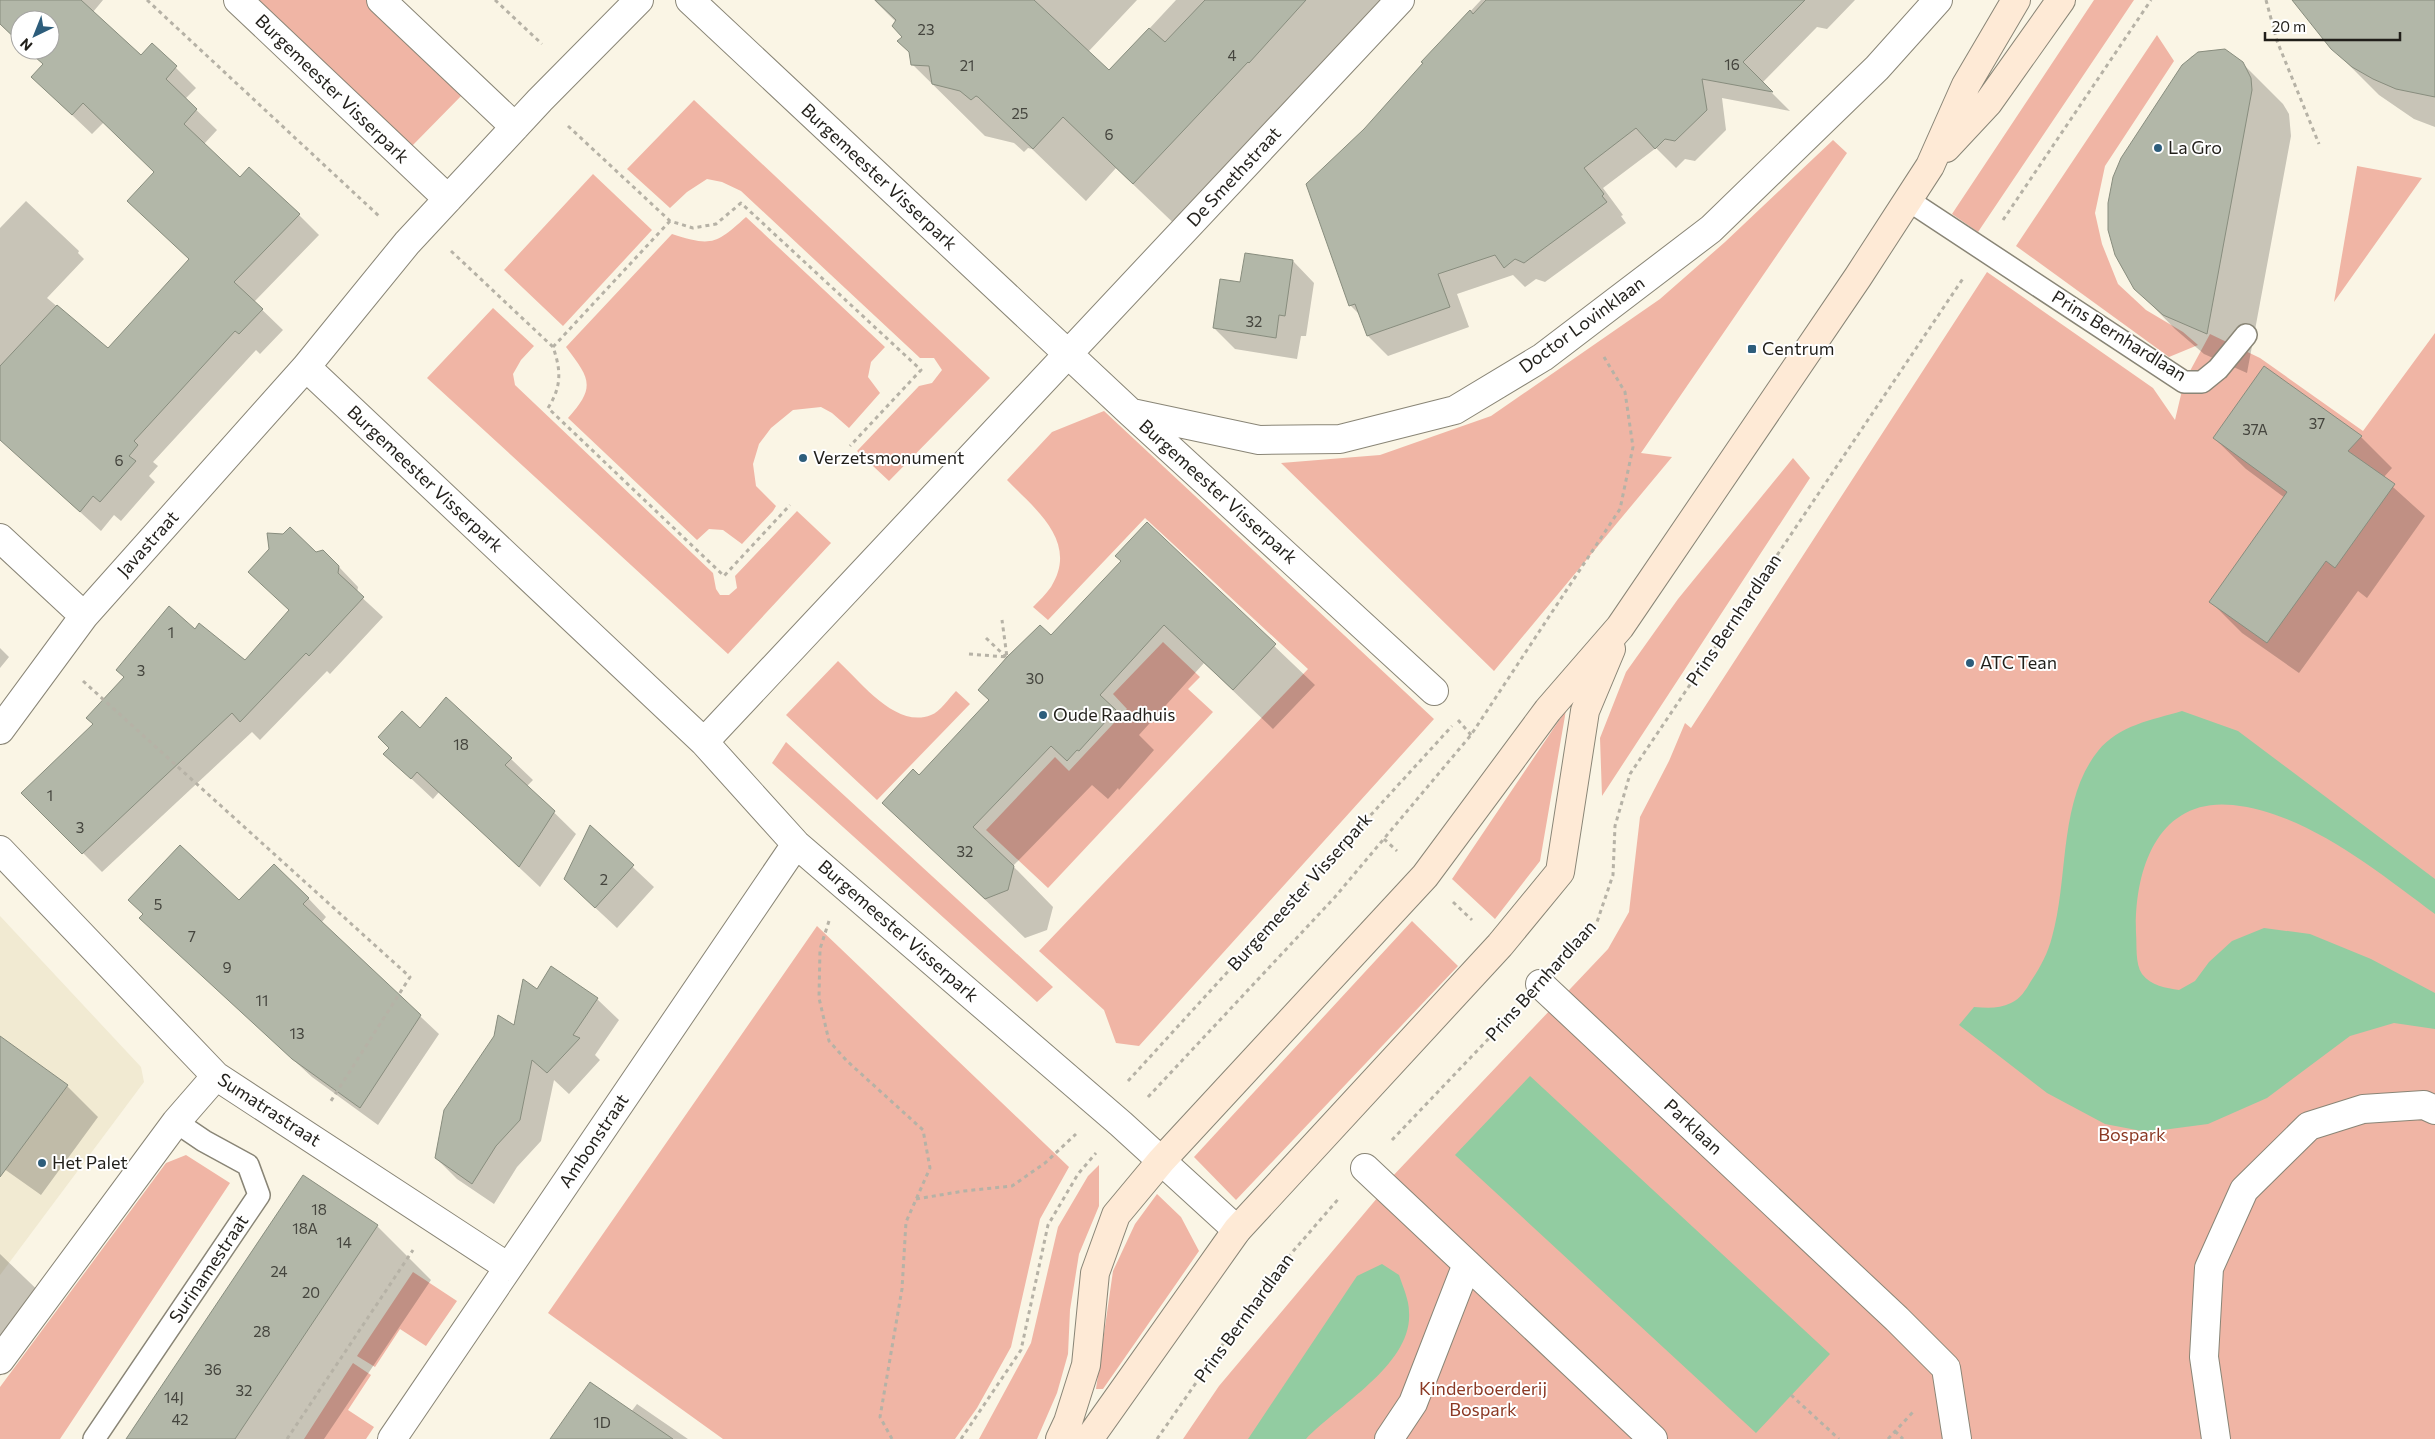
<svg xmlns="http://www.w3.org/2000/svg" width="2435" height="1439" font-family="Commissioner,sans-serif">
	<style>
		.built { fill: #f1ead2 }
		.green { fill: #f0b5a5 }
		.water { fill: #92cca1 }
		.shadow { fill: #0003 }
		.building { fill: #b2b7a8; stroke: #888d7e }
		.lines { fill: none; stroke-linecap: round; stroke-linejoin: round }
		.lane-casing { stroke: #898576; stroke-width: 24 }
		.street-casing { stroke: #898576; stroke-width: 30 }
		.secondary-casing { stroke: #898576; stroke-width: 30 }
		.path { stroke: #b6b2a6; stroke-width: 3; stroke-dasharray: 4 4; stroke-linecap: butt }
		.lane { stroke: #fff; stroke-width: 21 }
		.street { stroke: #fff; stroke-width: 28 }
		.secondary { stroke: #feead6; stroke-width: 28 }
		.poi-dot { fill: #2d5d7b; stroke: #fff; stroke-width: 2 }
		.labels { text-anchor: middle; stroke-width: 4; stroke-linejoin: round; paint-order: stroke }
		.number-label { font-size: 15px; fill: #45453e }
		.street-label { font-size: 18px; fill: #211f1a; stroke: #fff }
		.poi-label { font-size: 18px; fill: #211f1a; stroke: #fff; text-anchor: start }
		.park-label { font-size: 18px; fill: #8b3924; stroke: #fff }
	</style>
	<rect width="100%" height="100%" fill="#faf5e5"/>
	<!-- built -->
	<path class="built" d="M0 916 141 1067 144 1082 0 1275Z"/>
	<!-- green -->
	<path class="green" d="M255 0H366L465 92 410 148Z
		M2094 0H2134L1978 232 1952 214Z
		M2157 35 2174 61 2105 166 2095 213 2102 244 2118 284 2146 310 2183 332 2198 345 2169 357 2016 246Z
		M694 100 990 378 889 481 857 451 919 386 932 383 942 370 934 358H920L741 191 722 182 707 179 687 192 670 208 627 169Z
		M1833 140 1847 153 1641 453 1672 457 1494 671 1281 463 1380 455 1491 416 1660 299 1725 242Z
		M2357 166 2422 178 2334 302 2357 167Z
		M593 174 652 230 563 326 504 270Z
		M746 217 885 347 871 362 868 377 880 393 849 428 832 413 821 407 793 410 771 428 759 444 753 464 756 486 776 506 773 511 742 544 723 530 709 529 697 540 568 418C597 386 589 378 566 347L672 234C712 247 716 244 746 217Z
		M1987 272 2153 388 2175 420 2184 382 2210 334 2260 358 2363 431 2435 333V1439H1183L1219 1386 1378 1197 1390 1179 1608 949 1629 912 1640 817 1669 761 1685 723 1691 728Z
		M493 308 534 346 521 360 513 374 515 385 713 573 716 589 720 595H729L737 588 735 576 797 511 831 543 728 654 427 378Z
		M1104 411 1434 719 1139 1046 1116 1043 1104 1010 1039 951 1308 669 1145 518 1048 620 1033 607C1039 601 1046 594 1051 587 1079 542 1036 510 1007 480L1052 432Z
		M1793 458 1810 478 1602 796 1600 738 1626 672 1678 599Z
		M1163 642 1200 677 1188 689 1213 712 1048 888 986 830 1055 757 1069 771 1127 709 1113 694Z
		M838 661C861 682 896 729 931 715 940 712 949 698 956 691L970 704 877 800 786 715Z
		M1566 710 1540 861 1495 919 1452 879Z
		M786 742 1053 987 1037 1002 772 763Z
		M1412 921 1458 966 1236 1200 1194 1157Z
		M817 926 1069 1167 1040 1219 1011 1347 977 1408 955 1439H723L548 1313Z
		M186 1155 230 1183 60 1439H0V1387L166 1163Z
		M1099 1165V1206L1079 1254 1070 1310 1068 1354 1057 1393 1037 1439H979L1031 1343 1058 1227 1088 1176Z
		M1157 1194 1181 1217 1199 1251 1103 1389H1096L1113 1271 1135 1224Z
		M413 1272 457 1301 426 1346 400 1329 375 1367 357 1356Z
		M353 1363 371 1375 348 1410 374 1427 366 1439H304Z"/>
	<!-- water -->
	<path class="water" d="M2182 711 2238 731 2435 879V914C2378 872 2307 813 2233 805 2157 797 2134 871 2136 933 2137 945 2135 964 2142 974 2151 986 2166 988 2179 990L2195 981 2209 962 2232 941 2264 928 2310 934 2371 959 2435 993V1029L2394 1023 2350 1036 2267 1098 2208 1124 2147 1132 2105 1124 2047 1093 1959 1025 1974 1007C1987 1008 1999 1009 2011 1003 2020 999 2026 990 2031 981 2040 968 2048 953 2052 937 2069 878 2058 801 2098 751 2119 725 2152 720 2182 711Z
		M1530 1076 1830 1354 1756 1433 1455 1155Z
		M1382 1264 1399 1275C1403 1287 1409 1300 1409 1312 1413 1364 1338 1405 1306 1439H1248L1357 1276Z"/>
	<!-- shadow -->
	<path class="shadow" d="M0 0H103L93 12 141 57 152 44 196 88 185 99 217 130 204 144 240 179 299 215 319 235 254 302 283 330 260 354 256 350 153 462 158 466 149 476 155 482 121 521 114 515 101 531 0 439V228L26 201 79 251 78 253 84 259 47 298 108 349 190 260 156 173 104 122 92 134 53 97 44 65 28 50H50V20H20V43L0 24Z
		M874 0H1137L1088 52 1109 72 1176 0H1383L1186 235 1116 168 1086 201 1032 149 1028 148 1024 152 1014 143 985 136 912 64 910 52 896 22Z
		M1481 0H1855L1827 29 1817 27 1762 83 1790 111 1722 98 1726 130 1695 161 1685 159 1676 168 1656 148 1603 188 1623 215 1621 216 1626 223 1545 282 1536 279 1525 287 1513 275 1457 294 1469 327 1388 356 1368 336 1361 316 1350 305 1365 130 1425 63 1423 62Z
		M2297 0H2435V127L2414 119 2379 95 2338 54Z
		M2225 50 2242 63 2283 104 2289 114 2291 136 2247 373 2204 354 2175 329 2135 288 2121 266 2112 242 2183 66 2192 56 2205 51Z
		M1293 261 1314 283 1306 336H1301L1297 359 1235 349 1214 328 1241 284Z
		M2361 437 2392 468 2383 478 2425 516 2367 598 2358 591 2299 673 2242 633 2211 602 2285 498 2246 469 2214 438Z
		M1147 524 1315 685 1273 729 1204 663 1139 735 1154 750 1119 790 1118 788 1108 799 1092 785 1013 866 1053 907 1047 930 1025 938 884 803 919 776 1122 561Z
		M316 553 339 567 358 587 357 593 383 617 330 674 327 671 260 740 252 732 102 872 23 793 195 630 245 662 290 611Z
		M0 648 9 657 0 668Z
		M385 754 511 759 533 780 527 786 576 834 540 887 439 792 433 799Z
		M590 827 654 887 617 928 587 900Z
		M308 898 326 917 321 923 439 1034 378 1125 312 1077 159 936 239 902Z
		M537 991 597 999 619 1020 595 1055 600 1060 569 1094 554 1080 541 1141 517 1167 494 1204 457 1179 436 1158Z
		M0 1038 67 1086 98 1117 41 1195 0 1166Z
		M304 1177 377 1226 431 1280 324 1439H128Z
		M0 1254 51 1303 0 1376Z
		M637 1404 688 1439H551L631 1412Z"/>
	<!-- building -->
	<path class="building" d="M0 0H81L141 55 152 43 177 66 166 79 197 109 184 124 240 177 249 167 300 214 234 282 263 309 239 334 235 331 134 441 138 445 129 456 136 461 100 502 93 496 80 512 0 440V366L57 305 108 348 189 259 127 201 154 172 83 103 72 115 31 77 43 64 27 50H50V20H20V43L0 24Z
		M875 0H1034L1109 70 1149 28 1165 42 1205 0H1306L1249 63 1248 62 1133 184 1063 117 1033 149 978 97 976 96 971 100 960 91 932 84 929 66 911 65 909 52 897 41 902 37 892 26 896 20Z
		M1486 0H1805L1743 62 1773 92 1702 79 1707 110 1675 141 1665 139 1655 149 1636 128 1584 168 1604 194 1602 196 1607 202 1524 263 1515 259 1504 268 1495 255 1438 274 1450 307 1367 336 1355 304 1349 306 1306 184 1364 129 1423 63 1421 62 1470 10 1473 14Z
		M2292 0H2435V97L2396 89 2373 79 2352 67 2331 49Z
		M2225 49 2243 62 2251 78 2252 90 2207 334 2163 315 2134 289 2115 255 2108 230V203L2113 177 2121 158 2182 65 2198 52Z
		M1245 253 1293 260 1285 316 1279 315 1276 338 1213 328 1220 279 1240 282Z
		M2264 366 2362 436 2348 451 2395 484 2335 568 2326 561 2267 643 2209 602 2287 492 2213 438Z
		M1147 522 1276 644 1233 690 1164 625 1100 695 1116 710 1079 751 1077 750 1067 761 1051 746 973 827 1014 866 1008 890 985 899 882 803 913 769 919 775 989 700 978 690 1007 657 1040 625 1051 635 1121 561 1115 556Z
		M290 527 316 552 323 550 339 566 338 573 364 597 309 656 306 653 240 722 232 713 82 854 21 793 93 724 86 718 124 677 116 670 169 606 195 629 199 623 245 660 289 610 248 572 269 549 267 533 283 534Z
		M446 697 512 758 505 765 555 811 519 867 417 772 411 779 383 754 389 748 378 737 402 711 420 728Z
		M590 825 634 865 595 908 564 879Z
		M180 845 239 900 274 864 309 898 303 904 421 1015 360 1108 292 1059 139 918 143 914 128 900Z
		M551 966 598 998 573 1035 580 1038 547 1073 532 1060 520 1120 496 1146 472 1184 435 1158 444 1110 494 1036 498 1015 514 1025 523 979 537 989Z
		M0 1036 68 1085 0 1177Z
		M303 1175 378 1225 235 1439H126Z
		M590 1382 673 1439H550Z"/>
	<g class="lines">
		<defs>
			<path id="lane" d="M1908 200 2184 382H2202L2218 369 2246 335
				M94 1439 259 1195 248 1165 204 1141 176 1122"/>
			<path id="street" d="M238 0 448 199
				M381 0 515 127
				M690 0 1130 412 1434 691
				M306 367 704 742 796 844 1121 1124 1237 1230
				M1132 413 1259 440 1340 439 1455 410 1543 357 1711 229 1877 68 1938 0
				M0 538 84 616
				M0 730 84 616 306 367 407 243 540 100 639 0
				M704 742 1400 0
				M0 850 216 1076 508 1267
				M1540 984 1897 1319 1946 1368 1957 1439
				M1365 1168 1653 1439
				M0 1360 176 1122 216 1076
				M392 1439 796 844
				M1389 1439 1413 1403 1467 1264
				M2216 1439 2204 1357 2209 1268 2244 1190 2309 1126 2363 1109 2424 1105 2435 1110"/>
			<path id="secondary" d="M1946 148 1988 103 2061 0
				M1060 1439 1068 1422 1086 1365 1095 1273 1116 1215 1161 1161 1425 876 1548 710 1620 627 1858 277 1930 166 1966 85 2016 0
				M1089 1439 1237 1230 1500 945 1560 872 1585 711 1611 649"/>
		</defs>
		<!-- lane casing -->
		<use href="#lane" class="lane-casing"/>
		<!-- street casing -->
		<use href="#street" class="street-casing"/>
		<!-- secondary casing -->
		<use href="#secondary" class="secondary-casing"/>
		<!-- path -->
		<path class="path" d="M147 0 380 217
			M495 0 542 44
			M2266 0 2277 41 2319 144
			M568 126 670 221 693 228 716 224 741 203 921 370 850 446
			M2003 220 2151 0
			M451 251 553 347C561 370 562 386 548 408L724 576 790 505
			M553 347 670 221
			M986 638 1006 657
			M969 654 1007 657 1002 620
			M83 681 410 977 329 1104
			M1458 720 1471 735
			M1384 839 1397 851
			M1453 902 1472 920
			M829 921 820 949 819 998 829 1041 847 1061 923 1130 930 1168 906 1222 902 1289 880 1417 892 1439
			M1565 957 1597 922 1613 875 1615 826 1630 774 1964 277
			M1128 1081 1452 726
			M1148 1097 1335 897 1471 735 1620 509 1633 447 1625 392 1604 357
			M1392 1140 1515 1011
			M916 1199 964 1191 1012 1186 1045 1163 1076 1134
			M1791 1395 1839 1439
			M1895 1431 1903 1439
			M287 1439 413 1250
			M961 1439 1021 1350 1048 1225 1078 1174 1096 1153
			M1157 1439 1264 1285 1340 1197
			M1888 1439 1913 1412"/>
		<!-- lane -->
		<use href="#lane" class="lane"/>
		<!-- street -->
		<use href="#street" class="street"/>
		<!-- secondary -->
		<use href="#secondary" class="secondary"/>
	</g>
	<!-- markers -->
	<g class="poi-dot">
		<circle cx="2158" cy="148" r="5"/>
		<rect x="1747" y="344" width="10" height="10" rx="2.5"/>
		<circle cx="803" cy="458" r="5"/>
		<circle cx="1970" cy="663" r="5"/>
		<circle cx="1043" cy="715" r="5"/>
		<circle cx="42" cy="1163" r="5"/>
	</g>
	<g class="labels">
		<!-- number labels -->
		<g class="number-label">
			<text x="926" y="35">23</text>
			<text x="1232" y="61">4</text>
			<text x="1732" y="70">16</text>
			<text x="967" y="71">21</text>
			<text x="1020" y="119">25</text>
			<text x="1109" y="140">6</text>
			<text x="1254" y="327">32</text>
			<text x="2317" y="429">37</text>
			<text x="2255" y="435">37A</text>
			<text x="119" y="466">6</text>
			<text x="171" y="638">1</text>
			<text x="141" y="676">3</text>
			<text x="1035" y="684">30</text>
			<text x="461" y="750">18</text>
			<text x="50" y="801">1</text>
			<text x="80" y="833">3</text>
			<text x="965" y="857">32</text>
			<text x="604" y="885">2</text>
			<text x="158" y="910">5</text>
			<text x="192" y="942">7</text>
			<text x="227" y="973">9</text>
			<text x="262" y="1006">11</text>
			<text x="297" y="1039">13</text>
			<text x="319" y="1215">18</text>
			<text x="305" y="1234">18A</text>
			<text x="344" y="1248">14</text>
			<text x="279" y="1277">24</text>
			<text x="311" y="1298">20</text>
			<text x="262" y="1337">28</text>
			<text x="213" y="1375">36</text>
			<text x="244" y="1396">32</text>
			<text x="174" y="1403">14J</text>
			<text x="180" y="1425">42</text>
			<text x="602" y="1428">1D</text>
		</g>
		<!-- street labels -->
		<g class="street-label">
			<text transform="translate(332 89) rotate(44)" y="6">Burgemeester Visserpark</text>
			<text transform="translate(879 177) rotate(43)" y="6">Burgemeester Visserpark</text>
			<text transform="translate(1234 177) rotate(-47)" y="6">De Smethstraat</text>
			<text transform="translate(1582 325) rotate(-36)" y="6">Doctor Lovinklaan</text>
			<text transform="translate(2119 336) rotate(32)" y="6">Prins Bernhardlaan</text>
			<text transform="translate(425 479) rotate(43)" y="6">Burgemeester Visserpark</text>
			<text transform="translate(1218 492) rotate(42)" y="6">Burgemeester Visserpark</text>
			<text transform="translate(148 544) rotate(-48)" y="6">Javastraat</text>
			<text transform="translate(1734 620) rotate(-56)" y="6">Prins Bernhardlaan</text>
			<text transform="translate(1300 892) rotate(-48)" y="6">Burgemeester Visserpark</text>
			<text transform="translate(898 931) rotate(41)" y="6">Burgemeester Visserpark</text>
			<text transform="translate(1541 981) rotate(-48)" y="6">Prins Bernhardlaan</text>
			<text transform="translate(269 1110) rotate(33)" y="6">Sumatrastraat</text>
			<text transform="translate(1693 1127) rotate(43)" y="6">Parklaan</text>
			<text transform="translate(594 1141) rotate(-56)" y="6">Ambonstraat</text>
			<text transform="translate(209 1269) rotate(-56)" y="6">Surinamestraat</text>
			<text transform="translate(1244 1318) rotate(-54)" y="6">Prins Bernhardlaan</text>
		</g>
		<!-- poi labels -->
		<g class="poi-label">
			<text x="2168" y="154">La Gro</text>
			<text x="1762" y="355">Centrum</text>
			<text x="813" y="464">Verzetsmonument</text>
			<text x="1980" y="669">ATC Tean</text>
			<text x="1053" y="721">Oude Raadhuis</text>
			<text x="52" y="1169">Het Palet</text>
		</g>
		<!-- park labels -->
		<g class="park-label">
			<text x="2132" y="1141">Bospark</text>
			<text x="1483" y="1395">Kinderboerderij<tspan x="1483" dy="21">Bospark</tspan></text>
		</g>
	</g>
	<!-- north arrow -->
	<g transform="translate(35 35) rotate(223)"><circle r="24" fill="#ffffff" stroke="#a6a5a3"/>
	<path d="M0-4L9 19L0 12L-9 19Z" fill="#2d5d7b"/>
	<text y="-8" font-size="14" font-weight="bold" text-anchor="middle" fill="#211f1a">N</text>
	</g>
	<!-- scale -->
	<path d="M2265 32v8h135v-8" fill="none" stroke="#211f1a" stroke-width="2.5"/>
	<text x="2272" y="32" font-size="15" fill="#211f1a" stroke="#ffffff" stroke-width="4" paint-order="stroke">20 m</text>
</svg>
